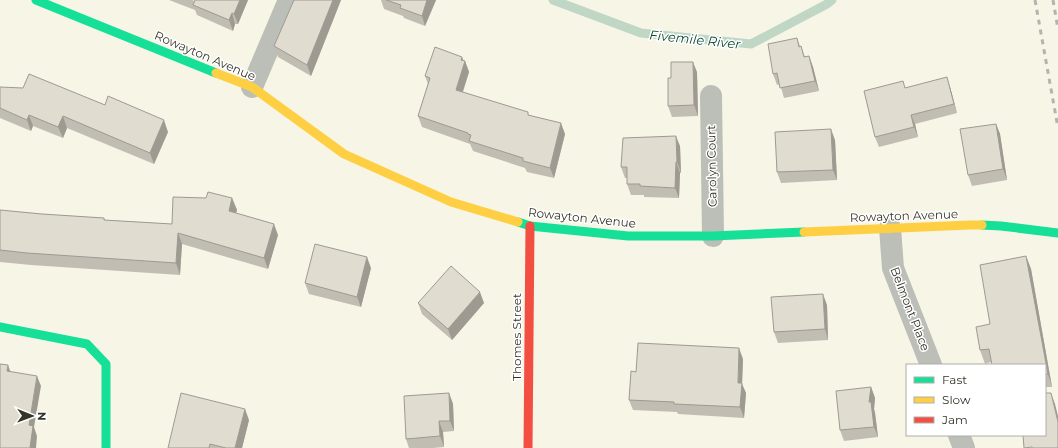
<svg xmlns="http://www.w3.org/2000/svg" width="1058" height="448" font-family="Montserrat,sans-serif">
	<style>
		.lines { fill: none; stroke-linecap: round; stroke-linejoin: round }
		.stream { stroke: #c0d7c6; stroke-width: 9 }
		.street { stroke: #bcbfb8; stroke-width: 22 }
		.fast { stroke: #16e098; stroke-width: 9 }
		.slow { stroke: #ffcf43; stroke-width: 9 }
		.jam { stroke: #f24e42; stroke-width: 9 }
		.rail { stroke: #b3b4ac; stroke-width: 3; stroke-dasharray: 5 5; stroke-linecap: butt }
		.wall { fill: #c2bdb3 }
		.shaded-wall { fill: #9e9a92 }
		.building { fill: #e1dcd0; stroke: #9e9a92 }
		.labels { text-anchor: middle; stroke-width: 3; stroke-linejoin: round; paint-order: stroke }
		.street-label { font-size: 12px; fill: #363428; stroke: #fff }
		.water-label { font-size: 13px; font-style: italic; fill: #0c4a34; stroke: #fff }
	</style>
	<rect width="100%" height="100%" fill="#f7f5e5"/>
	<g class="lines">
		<!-- stream -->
		<path class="stream" d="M553 0 641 33 751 44 827 4 832 0"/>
		<!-- street -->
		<path class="street" d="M252 87 289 0
			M711 96 713 236
			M890 228 893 268 931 365
			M959 435 964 448"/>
		<!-- fast -->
		<path class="fast" d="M36 0 216 73
			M518 222 530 226 628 236H713L804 232
			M982 225 1001 226 1058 233
			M0 327 87 344 106 364V448"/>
		<!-- slow -->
		<path class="slow" d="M216 73 252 87 344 154 451 202 518 222
			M804 232 970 225H982"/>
		<!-- jam -->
		<path class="jam" d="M528 448 530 226"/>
		<!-- rail -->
		<path class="rail" d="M1035 0 1058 128
			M1053 0 1058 29"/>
	</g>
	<!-- wall -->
	<path class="wall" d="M169 0H193L194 2 195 0H248L238 24H235L233 31 197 15 195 10Z
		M294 0H341L311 76 278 57 274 46Z
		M381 0H436L425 26 404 18 403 16 384 9Z
		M797 38 800 46H801L805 57 809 56 813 67 819 91 784 98 780 84 777 85 773 74Z
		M464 61H465L469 72 463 92 529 115 565 134 554 178 527 172 525 168 473 151 470 144 422 127 418 116 428 84 425 76Z
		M697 72 698 116 672 117 668 106 671 78Z
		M0 87 168 132 154 164 67 128 63 138 33 126 31 131 0 118Z
		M950 87 957 113 915 124 918 137 879 147 875 137 905 88Z
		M996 124 1000 134 1007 180 972 186 968 175Z
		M835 140 837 180 781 183 777 172Z
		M680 146 681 173H680L679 198 644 197V195H631L627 184V178H625L621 167Z
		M232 198 237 210 236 213 278 235 268 269 182 244 180 275 31 265 0 262V210L42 214 104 218 105 220 172 224Z
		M1026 256 1031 269 1052 387H1045V365L991 362 985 364 980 350 990 324Z
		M371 268 361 307 309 294 305 283Z
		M418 303H484L452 340 422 314Z
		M827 305 828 340 778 343 774 332Z
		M743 359 742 384 746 393 744 418 678 414 677 412 633 410 629 400 636 372Z
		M871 387 875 398 874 409 875 413 878 437 844 441 840 430Z
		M449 393 453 404 454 431 443 432 444 447 433 448H409L406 439Z
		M249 420 242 448H168Z"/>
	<!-- shaded-wall -->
	<path class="shaded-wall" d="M240 0H248L238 24 234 14Z
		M333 0H341L311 76 307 65Z
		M427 0H436L425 26 422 16Z
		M232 13 235 24 233 31 229 20Z
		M809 56 813 67 819 91 815 81Z
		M462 57 465 64V61L469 72 460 100 456 90Z
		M693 62 697 72 698 116 694 105Z
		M947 77 950 87 957 113 954 104Z
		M29 115 33 126 31 131 27 120Z
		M911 115 915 124 918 137 914 127Z
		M63 116 67 128 63 138 58 127Z
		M164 120 168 132 154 164 150 153Z
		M561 123 565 134 554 178 550 168Z
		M996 124 1000 134 1007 180 1003 169Z
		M831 129 835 140 837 180 833 170Z
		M676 136 680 146 681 173 677 162Z
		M676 162 680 173 679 198 675 188Z
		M232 198 237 210 233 223 229 211Z
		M274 224 278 235 268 269 264 258Z
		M178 233 182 244 180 275 176 263Z
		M1026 256 1031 269 1052 387 1048 374Z
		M367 257 371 268 361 307 357 297Z
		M480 292 484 303 452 340 448 329Z
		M823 294 827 305 828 340 825 329Z
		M739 348 743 359 742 384 746 393 744 418 740 407 738 383Z
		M8 365 12 376 7 371Z
		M37 376 41 386 34 427 37 436 36 448H30L29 425Z
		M871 387 875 398 874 409 875 413 878 437 874 427 869 402Z
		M449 393 453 404 454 431 450 421Z
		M1051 393 1055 404 1058 416V422Z
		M245 409 249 420 242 448H235Z
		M439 421 443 432 444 447 440 436Z"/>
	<!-- building -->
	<path class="building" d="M195 0H240L234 14 232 13 229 20 193 5Z
		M294 0H333L307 65 274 46Z
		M386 0H427L422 16 400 8 401 5Z
		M797 38 799 47 801 46 804 57 809 56 815 81 780 88 777 73 773 74 768 44Z
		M435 47 462 57 461 60 465 61 456 90 528 112V115L561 123 550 168 523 161V158L469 141 471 135 468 134V133L418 116 430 78 425 76Z
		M671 62H693L694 105 668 106V78H671Z
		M29 74 105 105 108 96 164 120 150 153 63 116 58 127 29 115 27 120 0 108V87L23 88Z
		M947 77 954 104 911 115 914 127 875 137 864 91 903 81 905 88Z
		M996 124 1003 169 968 175 960 129Z
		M831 129 833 170 777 172 775 132Z
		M676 136 677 162H676L675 188 640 186V184H627V167H621L623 138Z
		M208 192 232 198 229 211 274 224 264 258 178 233 176 263 27 253 0 250V210L42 214 104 218V220L172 224 173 197 206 198Z
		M315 244 367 257 357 297 305 283Z
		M1026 256 1048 374H1045V365H992L989 349 980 350 976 327 990 324 980 265Z
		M451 266 480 292 448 329 418 303Z
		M823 294 825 329 774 332 771 297Z
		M638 343 739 348 738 383H742L740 407 674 404V402L629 400 631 371 636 372Z
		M0 364 8 365 7 371 37 376 29 425 33 426 30 448H0Z
		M871 387 869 402H871L874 427 840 430 836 391Z
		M181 393 245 409 235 448H226L210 444 209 448H168Z
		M449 393 450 421H439L440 436 406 439 404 396Z
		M1045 393H1051L1058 422V448H1032V447L1024 448 1023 435H1045Z"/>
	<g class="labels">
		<!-- street labels -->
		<g class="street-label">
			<text transform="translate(205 56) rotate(23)" y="4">Rowayton Avenue</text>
			<text transform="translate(712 166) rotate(-91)" y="4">Carolyn Court</text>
			<text transform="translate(904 216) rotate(-2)" y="4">Rowayton Avenue</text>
			<text transform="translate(582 218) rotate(6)" y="4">Rowayton Avenue</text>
			<text transform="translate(910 309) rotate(69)" y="4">Belmont Place</text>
			<text transform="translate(517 337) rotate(-90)" y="4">Thomes Street</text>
		</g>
		<!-- water labels -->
		<g class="water-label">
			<text transform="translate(695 39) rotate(6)" y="5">Fivemile River</text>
		</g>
	</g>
	<!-- legend -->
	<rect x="906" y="364" width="140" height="72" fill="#ffffff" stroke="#afaea9"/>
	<rect x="914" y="377" width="20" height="6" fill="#16e098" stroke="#afaea9"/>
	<text x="942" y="384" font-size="12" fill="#363428">Fast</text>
	<rect x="914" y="397" width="20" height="6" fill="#ffcf43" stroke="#afaea9"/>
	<text x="942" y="404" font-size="12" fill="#363428">Slow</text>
	<rect x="914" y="417" width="20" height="6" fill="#f24e42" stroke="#afaea9"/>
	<text x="942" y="424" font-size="12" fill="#363428">Jam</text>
	<!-- north arrow -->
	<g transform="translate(32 416) rotate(91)" stroke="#ffffff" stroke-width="3" paint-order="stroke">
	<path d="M0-3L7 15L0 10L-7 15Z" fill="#363428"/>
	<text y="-6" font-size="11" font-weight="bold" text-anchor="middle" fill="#363428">N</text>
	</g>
</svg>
